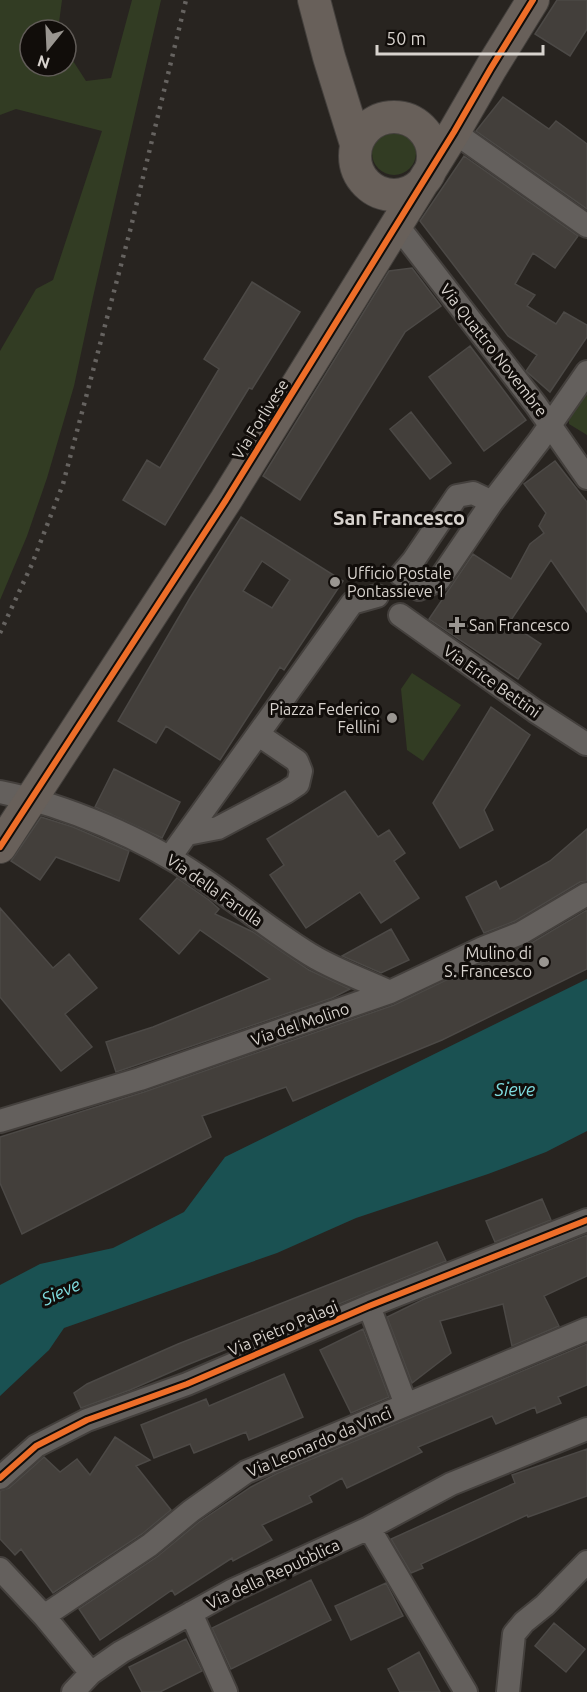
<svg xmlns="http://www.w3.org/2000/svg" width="587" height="1692" font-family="Ubuntu,sans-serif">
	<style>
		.green { fill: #323c23 }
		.water { fill: #1a5152 }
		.building { fill: #433f3b; stroke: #4c4946; stroke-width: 1.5; fill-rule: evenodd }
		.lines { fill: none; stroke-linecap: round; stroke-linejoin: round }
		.street-casing { stroke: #44403d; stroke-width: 26 }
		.secondary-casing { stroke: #44403d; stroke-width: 34 }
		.street { stroke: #64605d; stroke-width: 22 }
		.secondary { stroke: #68605a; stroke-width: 32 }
		.rail { stroke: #666360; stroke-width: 4.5; stroke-dasharray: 3 6; stroke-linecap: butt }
		.cycleway-casing { stroke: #110d0a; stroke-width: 10 }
		.cycleway { stroke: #ee6e29; stroke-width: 6 }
		.poi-dot { fill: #9a9691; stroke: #110d0a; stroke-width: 2 }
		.labels { text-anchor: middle; stroke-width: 6; stroke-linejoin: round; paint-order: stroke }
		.street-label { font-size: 16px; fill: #d8d3ce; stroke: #110d0a }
		.poi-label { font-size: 16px; fill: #d8d3ce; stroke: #110d0a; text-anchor: start }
		.water-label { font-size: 18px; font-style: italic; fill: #80dee1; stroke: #110d0a }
		.quarter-label { font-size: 20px; font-weight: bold; fill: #d8d3ce; stroke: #110d0a }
	</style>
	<rect width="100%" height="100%" fill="#282420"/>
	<!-- green -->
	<path class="green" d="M0 0H62L58 30H30V66H66V50L86 81 111 78 132 0H161L93 297 74 386 47 478 27 536 0 600V351L36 289 53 280 102 131 16 109 0 115Z
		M372 153a22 22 0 1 1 44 0a22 22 0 1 1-44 0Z
		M587 393V435L569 424V420Z
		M412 673 461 705 423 761 407 750 401 689Z"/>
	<!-- water -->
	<path class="water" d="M587 979V1131L546 1152 488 1174 356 1218 277 1253 64 1328 49 1350 0 1396V1285L40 1264 113 1248 184 1212 225 1157Z"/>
	<!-- building -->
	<path class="building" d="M557 0H587V29L570 56 535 34Z
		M503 97 549 129 556 121 587 144V209L476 131Z
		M464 156 578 236 555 268 533 253 515 284 535 295 527 306 556 324 564 312 587 325V337L550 392 526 371 537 355 508 336 420 221Z
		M412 268 441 306 405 332 300 500 263 476 389 271Z
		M252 282 300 312 252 389 249 388 165 525 123 500 147 460 160 468 219 369 204 359Z
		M470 346 526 420 484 451 429 377Z
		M411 412 451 463 430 479 390 429Z
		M555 461 587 502V612L551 560 509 623 541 644 518 679 429 619 473 554 511 579 530 544 544 533 539 526 546 513 524 484Z
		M241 517 343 581 284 670 280 667 220 760 166 726 156 743 118 721 190 598ZM262 561 290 580 272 608 243 591Z
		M491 707 530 735 484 810 493 830 460 848 433 803Z
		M114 769 180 802 162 838 95 807Z
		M345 791 378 837 389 830 405 853 394 861 419 898 381 923 360 892 306 928 270 875 284 865 267 839Z
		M41 817 73 827 129 851 119 881 56 857 40 880 11 861Z
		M587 829V881L580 882 515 921 484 933 466 897 496 881 500 889 550 861Z
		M177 878 209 900 219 909 215 914 253 932 309 970 350 989 332 998 116 1072 106 1042 153 1027 270 979 200 930 179 954 140 919Z
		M0 908 53 968 69 954 97 988 65 1014 92 1047 61 1071 0 997Z
		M587 910V969L442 1040 293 1101 286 1087 202 1116 211 1137 22 1234 0 1183V1137L144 1092 394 1005 488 960 528 945Z
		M391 929 409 960 381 973 342 956Z
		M542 1199 551 1220 495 1242 486 1221Z
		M587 1235V1276L544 1296 559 1326 512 1346 503 1304 440 1321 451 1353 412 1383 387 1317 424 1299Z
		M437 1242 446 1261 187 1365 130 1390 81 1408 74 1393 87 1384 178 1344Z
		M363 1329 389 1397 351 1413 320 1350Z
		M587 1344V1385L558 1397 561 1403 537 1413 535 1407 496 1424 492 1416 418 1447 422 1452 347 1488 342 1478 309 1496 312 1502 262 1525 272 1540 233 1561 232 1558 175 1595 172 1590 100 1640 79 1609 158 1556 199 1522 251 1487 278 1473Z
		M284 1374 303 1417 249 1440 246 1432 194 1453 190 1444 154 1458 141 1425 206 1399 209 1406Z
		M115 1437 150 1460 136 1466 171 1510 142 1534 53 1593 21 1549 15 1555 0 1539V1491L9 1488 44 1457 60 1472 77 1459 90 1475Z
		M587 1449V1496L528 1517 527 1515 421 1564 423 1568 411 1573 391 1539 515 1483 512 1475Z
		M311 1580 331 1620 231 1669 212 1628Z
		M386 1583 403 1616 351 1640 335 1606Z
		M554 1623 585 1649 566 1672 535 1646Z
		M186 1639 202 1671 160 1692H142L129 1667Z
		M419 1652 440 1692H400L388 1669Z"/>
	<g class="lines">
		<defs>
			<path id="street" d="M454 132 587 226
				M397 225 536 405 587 478
				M401 575 413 561 457 496 473 493 492 502
				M419 589 439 580 492 502 539 441 587 372
				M400 615 535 711 586 744
				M0 792C66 805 145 839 200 877 239 903 275 934 316 958 339 971 366 981 390 992
				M187 834 218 828 286 792 298 784 301 771 297 761 259 735
				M170 857 352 603 377 596
				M0 1121 140 1079 390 992 483 948 521 933 587 894
				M369 1306 406 1405
				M0 1478 36 1446 87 1420 187 1384 369 1306 587 1220
				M369 1528 466 1692
				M0 1569 44 1616 91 1673
				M191 1613 226 1692
				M44 1616 150 1545 191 1511 246 1472 587 1329
				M73 1692 91 1673 121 1652 231 1591 369 1528 451 1484 587 1429
				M508 1692 514 1634 524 1622 545 1605 587 1562"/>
			<path id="secondary" d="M314 0 329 57 356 144
				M355 156a39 39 0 1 1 78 0a39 39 0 1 1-78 0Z
				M0 847 226 500 454 132 491 68 533 0"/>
		</defs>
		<!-- street casing -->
		<use href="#street" class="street-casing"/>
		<!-- secondary casing -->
		<use href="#secondary" class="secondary-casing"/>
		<!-- street -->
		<use href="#street" class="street"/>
		<!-- secondary -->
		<use href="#secondary" class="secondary"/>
		<!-- rail -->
		<path class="rail" d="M0 633 32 564 63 484 130 231 186 0"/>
		<defs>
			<path id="cycleway" d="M0 847 226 500 454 132 491 68 533 0
				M0 1478 36 1446 87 1420 187 1384 369 1306 587 1220"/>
		</defs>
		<!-- cycleway casing -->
		<use href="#cycleway" class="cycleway-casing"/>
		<!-- cycleway -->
		<use href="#cycleway" class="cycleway"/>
	</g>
	<!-- markers -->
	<g class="poi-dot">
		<circle cx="335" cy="582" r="6"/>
		<path d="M454 616h6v6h6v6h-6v6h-6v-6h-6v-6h6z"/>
		<circle cx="392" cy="718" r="6"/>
		<circle cx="544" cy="962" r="6"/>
	</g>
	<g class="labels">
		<!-- street labels -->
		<g class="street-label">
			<text transform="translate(494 350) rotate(52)" y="6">Via Quattro Novembre</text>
			<text transform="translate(260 419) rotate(-58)" y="6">Via Forlivese</text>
			<text transform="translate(492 681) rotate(35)" y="6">Via Erice Bettini</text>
			<text transform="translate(215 890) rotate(35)" y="6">Via della Farulla</text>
			<text transform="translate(300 1024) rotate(-19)" y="6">Via del Molino</text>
			<text transform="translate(283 1328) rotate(-23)" y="6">Via Pietro Palagi</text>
			<text transform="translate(319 1442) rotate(-23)" y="6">Via Leonardo da Vinci</text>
			<text transform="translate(273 1574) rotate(-25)" y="6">Via della Repubblica</text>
		</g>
		<!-- poi labels -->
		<g class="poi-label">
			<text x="347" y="579">Ufficio Postale<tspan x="347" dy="18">Pontassieve 1</tspan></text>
			<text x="469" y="631">San Francesco</text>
			<text x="380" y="715" text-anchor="end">Piazza Federico<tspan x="380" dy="18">Fellini</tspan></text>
			<text x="532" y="959" text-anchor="end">Mulino di<tspan x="532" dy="18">S. Francesco</tspan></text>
		</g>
		<!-- water labels -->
		<g class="water-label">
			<text x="515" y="1096">Sieve</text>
			<text transform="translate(61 1292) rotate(-25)" y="6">Sieve</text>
		</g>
		<!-- quarter labels -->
		<g class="quarter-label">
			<text x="399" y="525">San Francesco</text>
		</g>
	</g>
	<!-- north arrow -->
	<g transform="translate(48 48) rotate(198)"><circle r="28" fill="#110d0a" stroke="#615c58" stroke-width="1.5"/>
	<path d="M0-4.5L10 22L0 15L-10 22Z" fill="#9a9691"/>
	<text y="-9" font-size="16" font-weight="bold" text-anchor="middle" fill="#d8d3ce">N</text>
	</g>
	<!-- scale -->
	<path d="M377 45v9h166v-9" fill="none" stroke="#d8d3ce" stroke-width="3"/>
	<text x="386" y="45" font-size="18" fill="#d8d3ce" stroke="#110d0a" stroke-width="4.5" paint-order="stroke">50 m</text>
</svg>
